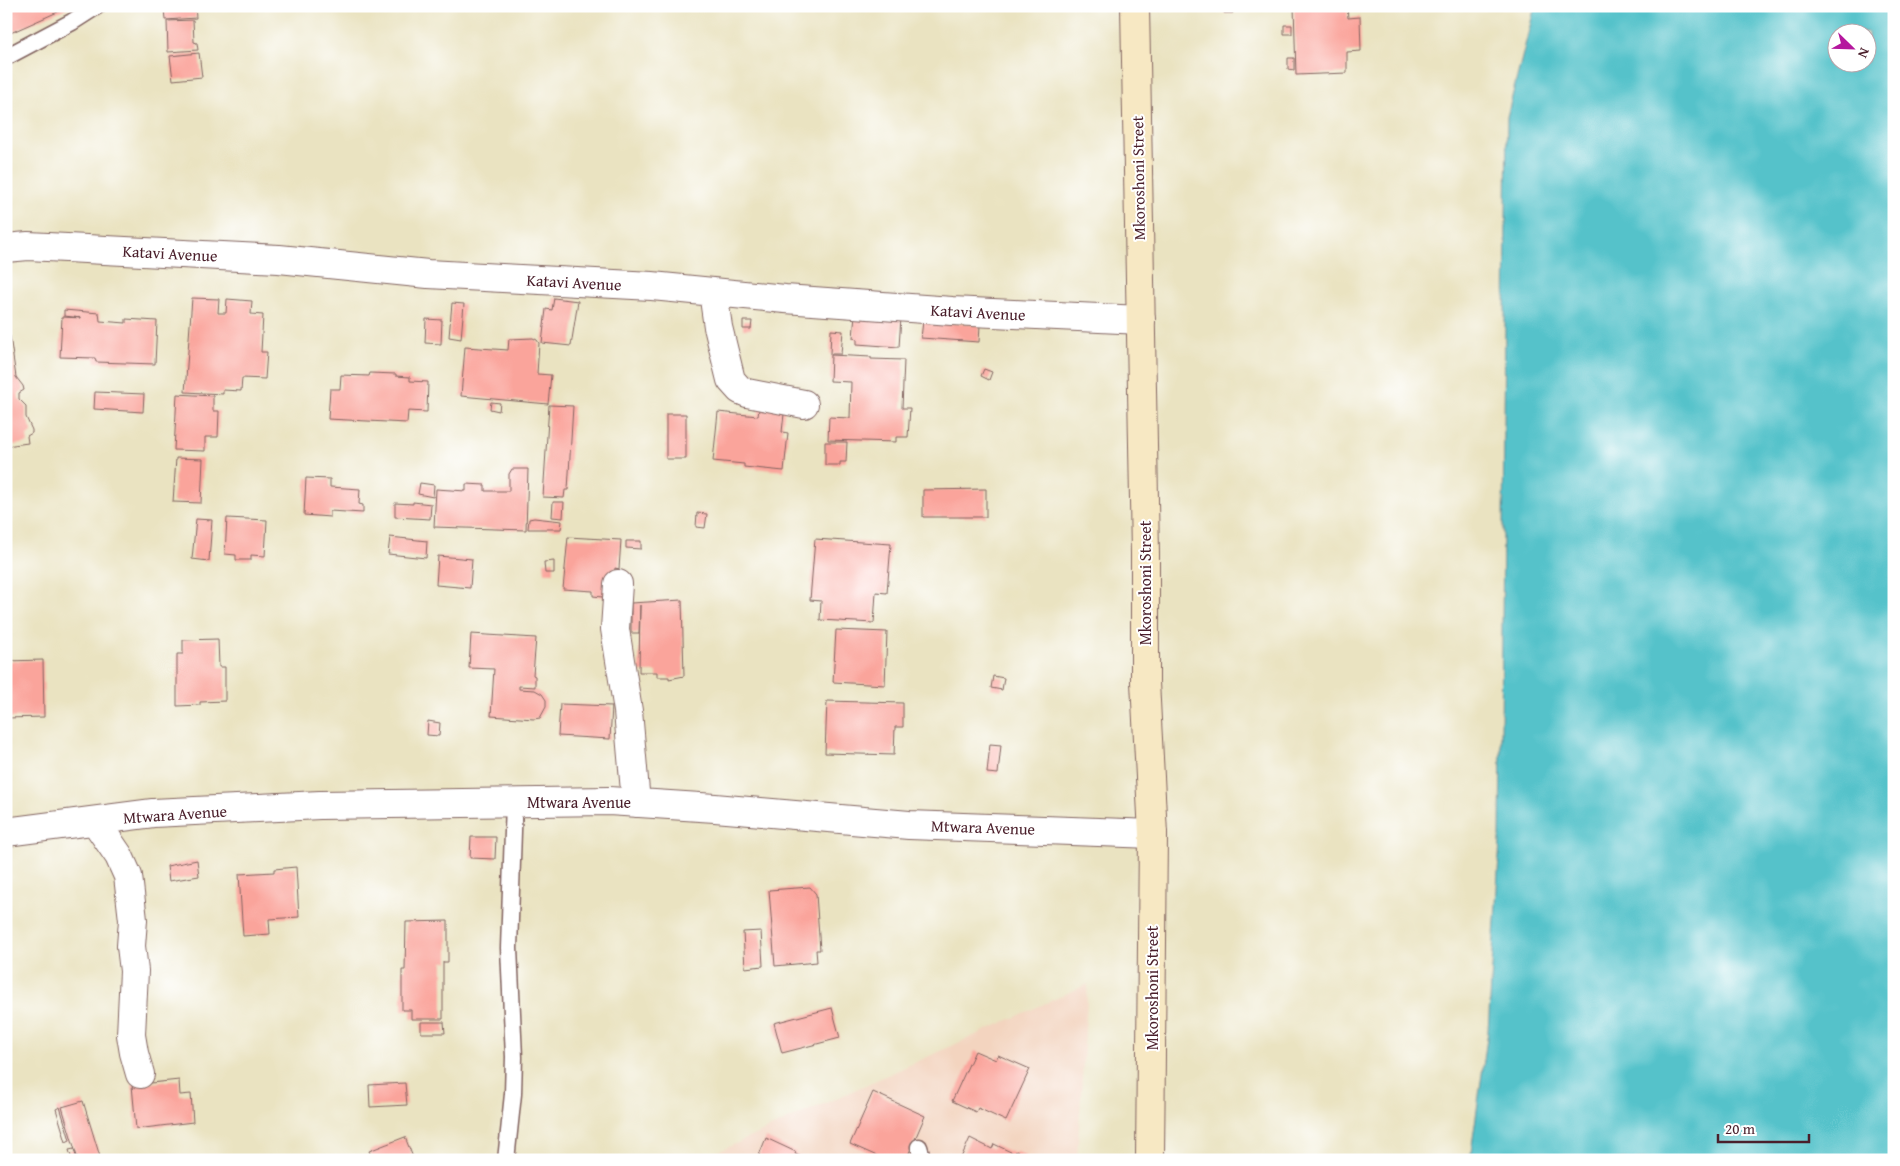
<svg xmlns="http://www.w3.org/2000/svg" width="1900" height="1166" font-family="'Gentium Book Plus',serif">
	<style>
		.built { fill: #f3d4bf }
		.water { fill: #54c2ca; stroke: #4f707a; fill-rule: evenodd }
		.building { fill: #faa49b }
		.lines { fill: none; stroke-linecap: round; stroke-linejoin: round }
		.lane-casing { stroke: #826460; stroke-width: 19 }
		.street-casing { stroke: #826460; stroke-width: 30 }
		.secondary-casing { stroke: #826460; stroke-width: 30 }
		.lane { stroke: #fff; stroke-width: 16 }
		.street { stroke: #fff; stroke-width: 28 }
		.secondary { stroke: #f7e8c3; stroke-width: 28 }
		.labels { text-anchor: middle; stroke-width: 4; stroke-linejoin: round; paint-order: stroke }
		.street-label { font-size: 16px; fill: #4a1f2b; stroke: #fff }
	</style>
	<rect width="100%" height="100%" fill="#fff"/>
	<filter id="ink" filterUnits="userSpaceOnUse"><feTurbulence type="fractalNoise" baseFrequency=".02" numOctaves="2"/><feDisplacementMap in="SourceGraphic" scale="10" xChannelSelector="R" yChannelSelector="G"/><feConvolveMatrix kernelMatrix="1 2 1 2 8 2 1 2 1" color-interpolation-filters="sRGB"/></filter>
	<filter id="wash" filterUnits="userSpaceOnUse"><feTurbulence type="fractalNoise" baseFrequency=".0096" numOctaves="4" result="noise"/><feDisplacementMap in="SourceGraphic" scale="20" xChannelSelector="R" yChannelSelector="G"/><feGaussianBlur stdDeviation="1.12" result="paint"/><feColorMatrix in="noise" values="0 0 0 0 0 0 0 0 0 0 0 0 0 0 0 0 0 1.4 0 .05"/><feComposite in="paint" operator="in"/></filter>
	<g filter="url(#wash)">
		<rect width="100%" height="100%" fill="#eae3c1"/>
		<!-- built -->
		<path class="built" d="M1088 984 1077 1160H700Z"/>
		<!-- water -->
		<path class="water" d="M1535 6H1894V1160H1470L1488 1031 1500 841 1507 117ZM1838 32H1868V62H1838Z"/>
		<g id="blocks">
			<!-- building -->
			<path class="building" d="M6 6H71L6 35Z
				M195 6 196 18 165 20 164 8Z
				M1225 6H1233V13H1224Z
				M1294 6H1347L1348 18 1360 17 1361 51 1347 52V73L1296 75Z
				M193 20 194 42 197 43 198 50 168 52 167 21Z
				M1284 25H1292V34H1284Z
				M199 53 202 77 173 80 170 56Z
				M1288 58H1294V70L1288 69Z
				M192 298 219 299 218 313H226L227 299 252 301 251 314 263 315 261 352H267L265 379 242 378 241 391 223 390V394L185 392Z
				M554 298 578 301 571 346 542 343 546 309 552 310Z
				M452 303 464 304 461 339 449 337Z
				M64 310 99 313 100 321 126 323V319L157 321 155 364 96 362 95 358 60 357 62 317 82 318 64 316Z
				M855 314 901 317 899 347 857 344V339L853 338Z
				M426 319 442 320 441 344 425 343Z
				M743 321H752L751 329H743Z
				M923 321 980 325 979 342 921 338Z
				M831 330 843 331 841 354H830Z
				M6 336H10L16 377 23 386 24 390 19 393V399L26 406V417L32 430V433L27 436 28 443 6 446Z
				M533 338 537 340 539 343 537 374 551 375 548 404 461 396 465 347 508 350 509 339Z
				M831 355 871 357V359L904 360 902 408H910L908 437H896V442L828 440 829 417 850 418 851 382 830 381Z
				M984 369 992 372 989 380 981 376Z
				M370 373 396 374V376L410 377V381L428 382 427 412 408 411 407 423 328 419 330 389H340L341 375 369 376Z
				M95 392 144 394 143 412 94 409Z
				M177 394 213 396V411H219L218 437H205V451L174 450Z
				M491 402 500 403 499 411 490 409Z
				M760 402 785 405 782 432 788 433 784 471 744 467V464L713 461 718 412 758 416Z
				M549 405 573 406 568 490H565L564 498 543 497Z
				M666 414H686V459H666Z
				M825 442H847L846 462H840V465H825Z
				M176 458 203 459 201 503 173 502Z
				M512 469H528L526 530 434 527 436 489 466 491V484L485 485V491H509V474Z
				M306 478 330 479V487L360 489 359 504 363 505V513L330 511V517L304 515Z
				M420 483 434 485 433 497 418 494Z
				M986 489V517H923V490Z
				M413 502 431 504 430 519 395 517V503L413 504Z
				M553 502H564L563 518 552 517Z
				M697 513 707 514 705 528 696 527Z
				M227 518 267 520 265 556 251 555V560H236V555L225 554Z
				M534 518 562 521 561 529H528L529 519Z
				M196 519 212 520 209 561 192 559Z
				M390 537 427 541 426 558 388 554Z
				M568 537 621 540 619 569 615 568 612 598 593 596V591L563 589Z
				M815 539 891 544 887 593 876 592 874 623 820 620 821 601 810 600Z
				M626 541H641V549L626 548Z
				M438 556 472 559 470 588 436 585Z
				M554 561V573H545L544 562Z
				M682 600 684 676 669 679V677H657V672H639L640 605 639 633H631V603Z
				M836 630 887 632 885 685 833 682Z
				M471 634 536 638 533 675 535 676V687L519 686V689L535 690 542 694 546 700V707L540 718 534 719 491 716 494 669 469 668Z
				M218 639 219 667H225V701L200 702V705L177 706V654H183V640Z
				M43 660 44 717 6 718V661Z
				M993 676 1004 678 1002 690 991 688Z
				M827 701 903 703V727H895L894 755 825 753Z
				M560 704 612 706 610 739 558 736Z
				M428 721 440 723 439 736 427 735Z
				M990 744 1001 745 998 774 987 773Z
				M471 837H496L495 859 470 858Z
				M197 860 199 876 169 881 167 866Z
				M296 867 299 917 269 919 270 934 243 936 239 874 274 872V869Z
				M810 887 816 894 820 950H816L817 962 775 966 769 890Z
				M448 921V962H443V1019H411V1010H402V970H405L406 922Z
				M761 931 763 966 745 968 743 932Z
				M832 1008 840 1038 782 1053 774 1023Z
				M421 1022H444L445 1033H421Z
				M975 1051 996 1060 998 1055 1030 1069 1006 1121 978 1108 976 1112 952 1101Z
				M179 1080 180 1095 191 1094 193 1122 136 1129 132 1085Z
				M405 1083 407 1105 370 1107 369 1085Z
				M873 1092 925 1116 906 1160H886L850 1144Z
				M83 1101 101 1160H78L62 1107Z
				M60 1107 70 1140 66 1142 56 1109Z
				M405 1137 414 1160H373L369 1151Z
				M766 1138 796 1152 795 1154 808 1160H757Z
				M970 1138 992 1149 994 1144 1015 1154 1016 1151 1026 1156 1024 1160H960Z
				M74 1149 77 1160H72L69 1150Z"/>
		</g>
	</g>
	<g filter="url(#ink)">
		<use href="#blocks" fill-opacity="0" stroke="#826460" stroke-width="1"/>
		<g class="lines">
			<defs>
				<path id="lane" d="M6 57 72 22 97 6
					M919 1147 923 1160
					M506 1160 513 1094 514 1057 509 948 514 802"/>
				<path id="street" d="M6 248 28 246 279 259 428 274 652 286 785 299 952 311 1141 320
					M713 292 718 327 731 380 740 390 747 393 804 404
					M618 584 615 629 628 711 636 803
					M95 821 119 856 128 876 133 920 131 946 134 971 131 1035 134 1053 140 1074
					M6 832 153 813 320 805 609 801 715 808 909 825 1153 834"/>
				<path id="secondary" d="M1135 6 1145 554V682L1153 834 1150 1160"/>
			</defs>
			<!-- lane casing -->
			<use href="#lane" class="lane-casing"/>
			<!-- street casing -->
			<use href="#street" class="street-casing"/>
			<!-- secondary casing -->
			<use href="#secondary" class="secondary-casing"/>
			<!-- lane -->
			<use href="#lane" class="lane"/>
			<!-- street -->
			<use href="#street" class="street"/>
			<!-- secondary -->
			<use href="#secondary" class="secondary"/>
		</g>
	</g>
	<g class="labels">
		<!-- street labels -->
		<g class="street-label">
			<text transform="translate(1138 178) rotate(-91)" y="6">Mkoroshoni Street</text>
			<text transform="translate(170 253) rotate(3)" y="6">Katavi Avenue</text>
			<text transform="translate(574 282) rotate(3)" y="6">Katavi Avenue</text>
			<text transform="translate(978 312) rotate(3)" y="6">Katavi Avenue</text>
			<text transform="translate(1145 583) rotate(-90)" y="6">Mkoroshoni Street</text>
			<text x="579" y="808">Mtwara Avenue</text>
			<text transform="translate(175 814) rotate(-4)" y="6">Mtwara Avenue</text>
			<text transform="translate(983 827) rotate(2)" y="6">Mtwara Avenue</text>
			<text transform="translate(1152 988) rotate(-90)" y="6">Mkoroshoni Street</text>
		</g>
	</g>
	<!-- margin -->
	<rect width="1900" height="1166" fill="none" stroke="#fff" stroke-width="25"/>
	<!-- north arrow -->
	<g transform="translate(1852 48) rotate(113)"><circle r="24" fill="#ffffff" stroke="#b7a5aa"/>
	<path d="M0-4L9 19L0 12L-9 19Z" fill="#b5179e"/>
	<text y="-8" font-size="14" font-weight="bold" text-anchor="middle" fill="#4a1f2b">N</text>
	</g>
	<!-- scale -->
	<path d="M1718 1134v8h91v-8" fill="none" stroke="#4a1f2b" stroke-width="2.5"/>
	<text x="1725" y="1134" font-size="15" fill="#4a1f2b" stroke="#ffffff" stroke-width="4" paint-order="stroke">20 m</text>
</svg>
